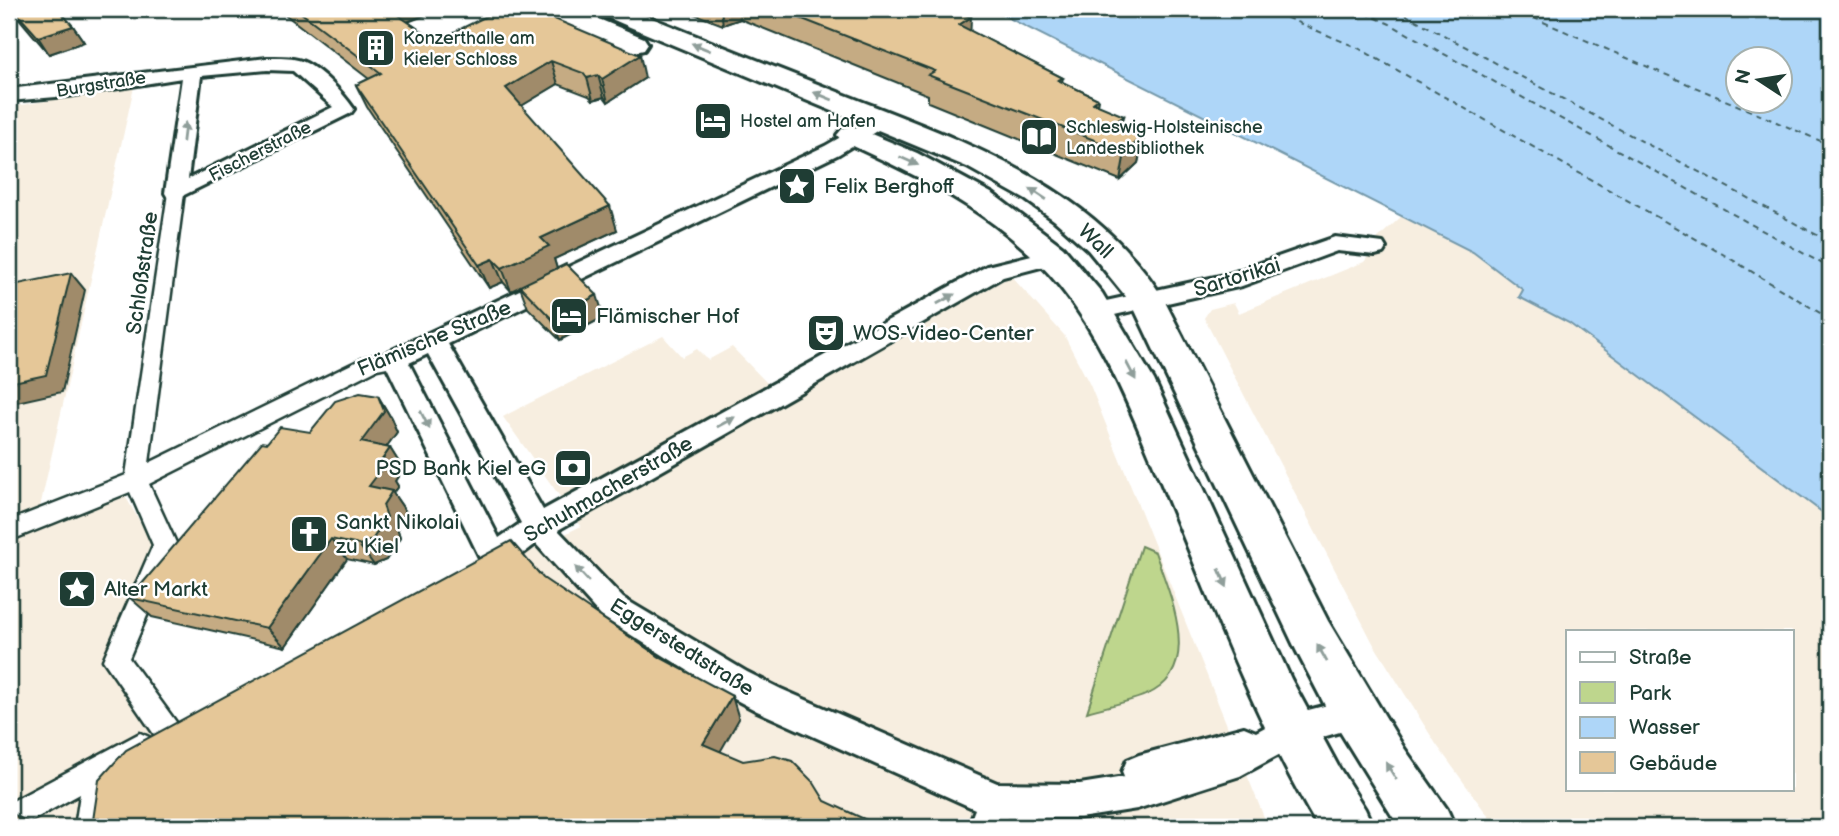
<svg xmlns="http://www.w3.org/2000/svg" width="1839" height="836" font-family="'Balsamiq Sans',sans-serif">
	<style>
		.built { fill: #f7eee0; fill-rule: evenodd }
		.green { fill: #bed68d; stroke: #6e8a60; stroke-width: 2 }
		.water { fill: #aed6f8; stroke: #7599aa; stroke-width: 2; fill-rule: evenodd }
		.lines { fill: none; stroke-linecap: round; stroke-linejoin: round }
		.ferry { stroke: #436365; stroke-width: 2; stroke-dasharray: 6 5; stroke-linecap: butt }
		.pedestrian-casing { stroke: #1f3d34; stroke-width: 5 }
		.minor-casing { stroke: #1f3d34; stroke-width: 6 }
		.secondary-casing { stroke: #1f3d34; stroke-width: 6 }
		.pedestrian { fill: #fff; fill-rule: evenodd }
		.minor { fill: #fff; fill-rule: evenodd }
		.secondary { fill: #fff; fill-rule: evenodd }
		.wall { fill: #c5ab83; stroke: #1f3d34; stroke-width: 2 }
		.shaded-wall { fill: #a08b6a; stroke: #1f3d34; stroke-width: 2 }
		.building { fill: #e5c798; stroke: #1f3d34; stroke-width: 2 }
		.oneway { fill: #8f9e9a }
		.labels { text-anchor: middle; stroke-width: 5; stroke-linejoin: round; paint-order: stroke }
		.far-poi-label { font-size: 18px; fill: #1f3d34; stroke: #fff; text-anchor: start }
		.far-street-label { font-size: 18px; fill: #1f3d34; stroke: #fff }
		.poi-label { font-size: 21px; fill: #1f3d34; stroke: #fff; text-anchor: start }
		.street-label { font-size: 21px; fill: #1f3d34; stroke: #fff }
	</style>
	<rect width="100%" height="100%" fill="#fff"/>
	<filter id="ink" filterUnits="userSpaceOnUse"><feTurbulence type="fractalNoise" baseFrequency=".0143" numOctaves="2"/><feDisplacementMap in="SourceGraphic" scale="14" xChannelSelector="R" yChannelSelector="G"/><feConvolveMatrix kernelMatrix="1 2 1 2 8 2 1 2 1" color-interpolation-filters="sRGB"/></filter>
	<g filter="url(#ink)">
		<!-- built -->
		<path class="built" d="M134 87 40 507 124 494 154 546 104 662 165 752 485 574 581 526 503 417 510 413 663 336 682 357 697 349 708 360 732 347 766 382 791 398 1011 276 1064 335 1090 385 1268 827H9V107Z
			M1402 216 1473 252 1523 290 1519 297 1569 323 1830 518V827H1496L1436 744 1373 643 1204 318 1210 309 1234 303 1239 313 1364 262 1375 248 1378 238ZM1568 631H1792V789H1568Z"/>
		<!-- green -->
		<path class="green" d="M1141 546 1155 552C1168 590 1202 664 1154 691 1137 701 1106 706 1087 712Z"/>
		<!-- water -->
		<path class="water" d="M991 9H1830V518L1569 323 1519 297 1523 290 1473 252ZM1738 60H1780V102H1738Z"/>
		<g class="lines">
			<!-- ferry -->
			<path class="ferry" d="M1266 9 1358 48 1726 256 1830 319
				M1355 9 1390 24 1830 268
				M1395 9 1830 242
				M1513 9 1830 145"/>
			<defs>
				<path id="pedestrian" d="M176 188 184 193 149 463 366 357 395 352 402 354 405 359 402 364 377 369 149 484 177 545 129 658 176 722 180 731 176 740 167 744 158 740 103 660 153 545 130 492 9 541V521L126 475 168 193Z
					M140 733 149 737 153 746 149 755 110 777 103 827H75L80 794 20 827H9V803Z"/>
				<path id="minor" d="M267 58C280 58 294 57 306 63 323 72 343 93 354 109L351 113 176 199 168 198 165 193 182 78 68 96 9 101V89ZM267 70 293 71 333 107 188 179 201 76Z
					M881 114 888 116 891 120 888 124 839 154 448 344 543 510 987 266 1052 250 1060 252 1063 257 1060 262 1003 277 558 530 623 598 747 672 781 689 997 783 1080 784 1124 777 1122 772 1127 760 1139 755 1244 727 1256 732 1267 726 1269 722 1281 717 1355 698 1367 702 1371 713 1367 724 1299 744 1240 776 1137 809 1080 818H1007L1004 827H968L975 809 757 711 725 694 601 616 536 544C520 555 504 573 484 566L383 359 386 353 825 146ZM428 354 521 523 499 538 409 363Z
					M1335 237 1383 243 1386 248 1383 253 1375 255 1337 251 1242 286 1097 319 1089 317 1085 311 1089 305 1097 303 1229 274Z"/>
				<path id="secondary" d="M541 9H575L644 38 648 44 644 50 635 52 626 50 545 14Z
					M596 9H630C702 39 775 67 848 96 965 142 1095 186 1164 300L1328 621 1404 748 1447 809 1455 827H1399L1331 717 1296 650 1132 304 1088 250 1054 220 1026 200 967 167 630 27 600 14Z
					M852 126 917 153 993 194 1063 247 1102 293 1154 380 1291 679 1338 766 1365 809 1373 827H1318C1254 719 1210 600 1162 485 1129 407 1099 324 1039 263 984 207 913 173 842 141L837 135 842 129Z"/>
			</defs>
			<!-- pedestrian casing -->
			<use href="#pedestrian" class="pedestrian-casing"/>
			<!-- minor casing -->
			<use href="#minor" class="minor-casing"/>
			<!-- secondary casing -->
			<use href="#secondary" class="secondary-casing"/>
			<!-- pedestrian -->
			<use href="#pedestrian" class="pedestrian"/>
			<!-- minor -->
			<use href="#minor" class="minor"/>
			<!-- secondary -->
			<use href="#secondary" class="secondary"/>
		</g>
		<!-- wall -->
		<path class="wall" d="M11 9H58L73 26 84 42 49 54Z
			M278 9H441L408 22 436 41 645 78 608 102 604 97 593 100 589 96 558 84 521 106 617 230 554 259 557 269 604 317 560 340 528 308 520 287 511 291 503 282 489 288 367 107 356 85 369 79Z
			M681 9H947L970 31 1063 78 1062 82 1098 99 1097 105 1122 126 1144 136 1138 163 1120 180 928 102V95L740 19 723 25Z
			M378 396 391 418 397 432 386 447 390 448 403 469 395 481 398 486 393 493 406 512 396 525 400 538 386 560 374 565 347 559 285 647 152 617 130 598 267 443 310 432Z"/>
		<!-- shaded-wall -->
		<path class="shaded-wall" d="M386 9H441L393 27Z
			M721 9H739L740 19 723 25Z
			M971 17 970 44 959 25Z
			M73 26 84 42 49 54 38 37Z
			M640 55 645 78 608 102 602 79Z
			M551 61 558 84 513 111 506 88Z
			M598 75 604 97 593 100 587 78Z
			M1124 116 1119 144 1114 123Z
			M1144 136 1138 163 1120 180 1125 152Z
			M610 206 617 230 554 259 557 269 511 291 502 268 541 238Z
			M493 259 503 282 489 288 479 265Z
			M71 273 85 290 62 392 17 402 9 394V369Z
			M597 295 604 317 560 340 552 319Z
			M378 396 391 418 397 432 375 463 361 442Z
			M390 448 403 469 395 481 398 486 393 493 406 512 396 525 400 538 386 560 374 565 359 545 369 486 379 464Z
			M331 539 347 559 285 647 267 628Z
			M732 696 739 719 712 766 703 744Z
			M9 812 37 827H9Z"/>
		<!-- building -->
		<path class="building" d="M13 9H58L73 26 38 37Z
			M296 9H389L436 41 501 9H531L640 55 602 79 598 75 587 78 583 73 551 61 506 88 610 206 541 238 549 246 502 268 493 259 479 265 356 85 381 73Z
			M777 9H947L971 17 959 25 1063 78 1058 80 1098 99 1093 103 1124 116 1114 123 1144 136 1125 152 928 75 935 71Z
			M566 264 597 295 552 319 520 286Z
			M71 273 46 375 9 383V311H10L18 284Z
			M360 393 378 396 384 411 361 442 390 448 379 464 385 465 369 486 392 491 383 505 387 517 372 540 359 545 331 539 267 628 130 598 262 442 267 443 280 427 310 432 335 401Z
			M511 541 543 578 661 658 732 696 703 744 743 761 775 756 792 761 814 783 825 801 875 824 873 827H92L99 780 126 750Z"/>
		<!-- one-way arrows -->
		<defs><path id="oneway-solid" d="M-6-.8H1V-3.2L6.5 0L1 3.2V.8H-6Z" transform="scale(1.75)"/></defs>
		<g class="oneway">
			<use href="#oneway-solid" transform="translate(701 47) rotate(-158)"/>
			<use href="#oneway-solid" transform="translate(823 96) rotate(-158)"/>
			<use href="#oneway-solid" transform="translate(184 132) rotate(-83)"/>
			<use href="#oneway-solid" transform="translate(909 161) rotate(24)"/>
			<use href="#oneway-solid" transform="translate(1038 194) rotate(-147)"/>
			<use href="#oneway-solid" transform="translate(946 299) rotate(-29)"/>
			<use href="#oneway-solid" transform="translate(1131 371) rotate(62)"/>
			<use href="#oneway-solid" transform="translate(425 420) rotate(63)"/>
			<use href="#oneway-solid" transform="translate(726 422) rotate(-29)"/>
			<use href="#oneway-solid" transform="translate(582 574) rotate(-133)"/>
			<use href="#oneway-solid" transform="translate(1223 578) rotate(66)"/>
			<use href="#oneway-solid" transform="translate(1322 653) rotate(-119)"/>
			<use href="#oneway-solid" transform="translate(1391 771) rotate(-122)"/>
		</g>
	</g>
	<!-- icons -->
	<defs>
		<symbol id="building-square" viewBox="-11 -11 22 22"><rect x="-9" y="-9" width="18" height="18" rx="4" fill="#1f3d34" stroke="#fff"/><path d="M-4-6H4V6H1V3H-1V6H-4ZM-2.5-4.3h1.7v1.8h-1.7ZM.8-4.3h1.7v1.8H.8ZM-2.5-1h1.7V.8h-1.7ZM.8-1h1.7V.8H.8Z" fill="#fff"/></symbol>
		<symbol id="hotel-square" viewBox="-11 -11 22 22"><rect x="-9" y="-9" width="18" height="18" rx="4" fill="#1f3d34" stroke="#fff"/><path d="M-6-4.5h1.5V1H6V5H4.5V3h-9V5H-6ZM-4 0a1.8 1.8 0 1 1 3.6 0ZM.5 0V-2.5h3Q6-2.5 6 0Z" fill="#fff"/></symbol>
		<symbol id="library-square" viewBox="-11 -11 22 22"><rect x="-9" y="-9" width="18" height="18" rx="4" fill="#1f3d34" stroke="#fff"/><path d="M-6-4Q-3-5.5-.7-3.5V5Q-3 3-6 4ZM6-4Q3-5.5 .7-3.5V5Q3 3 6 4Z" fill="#fff"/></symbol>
		<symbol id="sight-square" viewBox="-11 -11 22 22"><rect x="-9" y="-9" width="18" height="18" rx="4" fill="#1f3d34" stroke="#fff"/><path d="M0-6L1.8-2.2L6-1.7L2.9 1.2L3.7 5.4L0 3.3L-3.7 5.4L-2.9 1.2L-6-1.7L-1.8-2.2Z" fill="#fff"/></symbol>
		<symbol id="theatre-square" viewBox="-11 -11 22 22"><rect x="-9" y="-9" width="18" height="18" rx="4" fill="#1f3d34" stroke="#fff"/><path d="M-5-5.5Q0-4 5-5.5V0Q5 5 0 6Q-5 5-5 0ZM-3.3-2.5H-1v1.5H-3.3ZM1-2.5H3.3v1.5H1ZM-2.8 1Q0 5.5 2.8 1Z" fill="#fff"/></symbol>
		<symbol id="bank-square" viewBox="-11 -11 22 22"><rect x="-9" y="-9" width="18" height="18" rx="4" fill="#1f3d34" stroke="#fff"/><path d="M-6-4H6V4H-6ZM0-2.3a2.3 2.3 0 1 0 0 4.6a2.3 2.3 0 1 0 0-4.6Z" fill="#fff"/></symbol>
		<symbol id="church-square" viewBox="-11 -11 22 22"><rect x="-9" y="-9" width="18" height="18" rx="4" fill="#1f3d34" stroke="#fff"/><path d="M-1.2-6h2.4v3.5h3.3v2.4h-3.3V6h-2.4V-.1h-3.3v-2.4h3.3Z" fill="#fff"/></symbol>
	</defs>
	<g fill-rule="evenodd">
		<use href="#building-square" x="354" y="26" width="44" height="44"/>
		<use href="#hotel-square" x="691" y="99" width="44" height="44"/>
		<use href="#library-square" x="1017" y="115" width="44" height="44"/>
		<use href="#sight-square" x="775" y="164" width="44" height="44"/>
		<use href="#hotel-square" x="547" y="294" width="44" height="44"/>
		<use href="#theatre-square" x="804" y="311" width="44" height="44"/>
		<use href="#bank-square" x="551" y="446" width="44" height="44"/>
		<use href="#church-square" x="287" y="512" width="44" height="44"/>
		<use href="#sight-square" x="55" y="567" width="44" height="44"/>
	</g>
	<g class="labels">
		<!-- far-poi labels -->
		<g class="far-poi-label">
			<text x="403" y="44">Konzerthalle am<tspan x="403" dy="21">Kieler Schloss</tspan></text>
			<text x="740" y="127">Hostel am Hafen</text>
			<text x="1066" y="133">Schleswig-Holsteinische<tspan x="1066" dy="21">Landesbibliothek</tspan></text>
		</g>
		<!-- far-street labels -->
		<g class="far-street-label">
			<text transform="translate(101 84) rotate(-9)" y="6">Burgstraße</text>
			<text transform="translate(260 151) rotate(-27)" y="6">Fischerstraße</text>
		</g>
		<!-- poi labels -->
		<g class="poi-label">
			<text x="824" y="193">Felix Berghoff</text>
			<text x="596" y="323">Flämischer Hof</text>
			<text x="853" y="340">WOS-Video-Center</text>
			<text x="546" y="475" text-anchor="end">PSD Bank Kiel eG</text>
			<text x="336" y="529">Sankt Nikolai<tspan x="336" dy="24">zu Kiel</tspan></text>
			<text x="104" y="596">Alter Markt</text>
		</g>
		<!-- street labels -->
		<g class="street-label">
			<text transform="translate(1096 241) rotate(44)" y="7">Wall</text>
			<text transform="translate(142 273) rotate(-82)" y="7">Schloßstraße</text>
			<text transform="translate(1237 277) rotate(-17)" y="7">Sartorikai</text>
			<text transform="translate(434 338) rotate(-23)" y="7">Flämische Straße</text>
			<text transform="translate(608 489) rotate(-30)" y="7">Schuhmacherstraße</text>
			<text transform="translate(682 647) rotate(32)" y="7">Eggerstedtstraße</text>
		</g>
	</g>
	<!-- margin -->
	<rect width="1839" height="836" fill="none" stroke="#fff" stroke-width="35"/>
	<rect x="18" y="18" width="1804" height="801" fill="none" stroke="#1f3d34" stroke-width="2.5" filter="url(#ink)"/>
	<!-- legend -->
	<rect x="1566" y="630" width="228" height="161" fill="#ffffff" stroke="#a5b1ae" stroke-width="2"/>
	<rect x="1580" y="652" width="35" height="10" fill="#ffffff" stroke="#a5b1ae" stroke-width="2"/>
	<text x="1629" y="664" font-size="21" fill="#1f3d34">Straße</text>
	<rect x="1580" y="682" width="35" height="21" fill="#bed68d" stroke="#a5b1ae" stroke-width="2"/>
	<text x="1629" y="700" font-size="21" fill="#1f3d34">Park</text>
	<rect x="1580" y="717" width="35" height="21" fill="#aed6f8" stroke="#a5b1ae" stroke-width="2"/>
	<text x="1629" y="734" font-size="21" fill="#1f3d34">Wasser</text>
	<rect x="1580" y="752" width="35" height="21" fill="#e5c798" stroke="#a5b1ae" stroke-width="2"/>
	<text x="1629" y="770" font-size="21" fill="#1f3d34">Gebäude</text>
	<!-- north arrow -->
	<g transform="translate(1759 80) rotate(282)"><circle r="33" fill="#ffffff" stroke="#a5b1ae" stroke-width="2"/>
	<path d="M0-5L12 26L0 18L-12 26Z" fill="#1f3d34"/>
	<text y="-10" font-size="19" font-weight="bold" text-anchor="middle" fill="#1f3d34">N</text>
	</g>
</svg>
